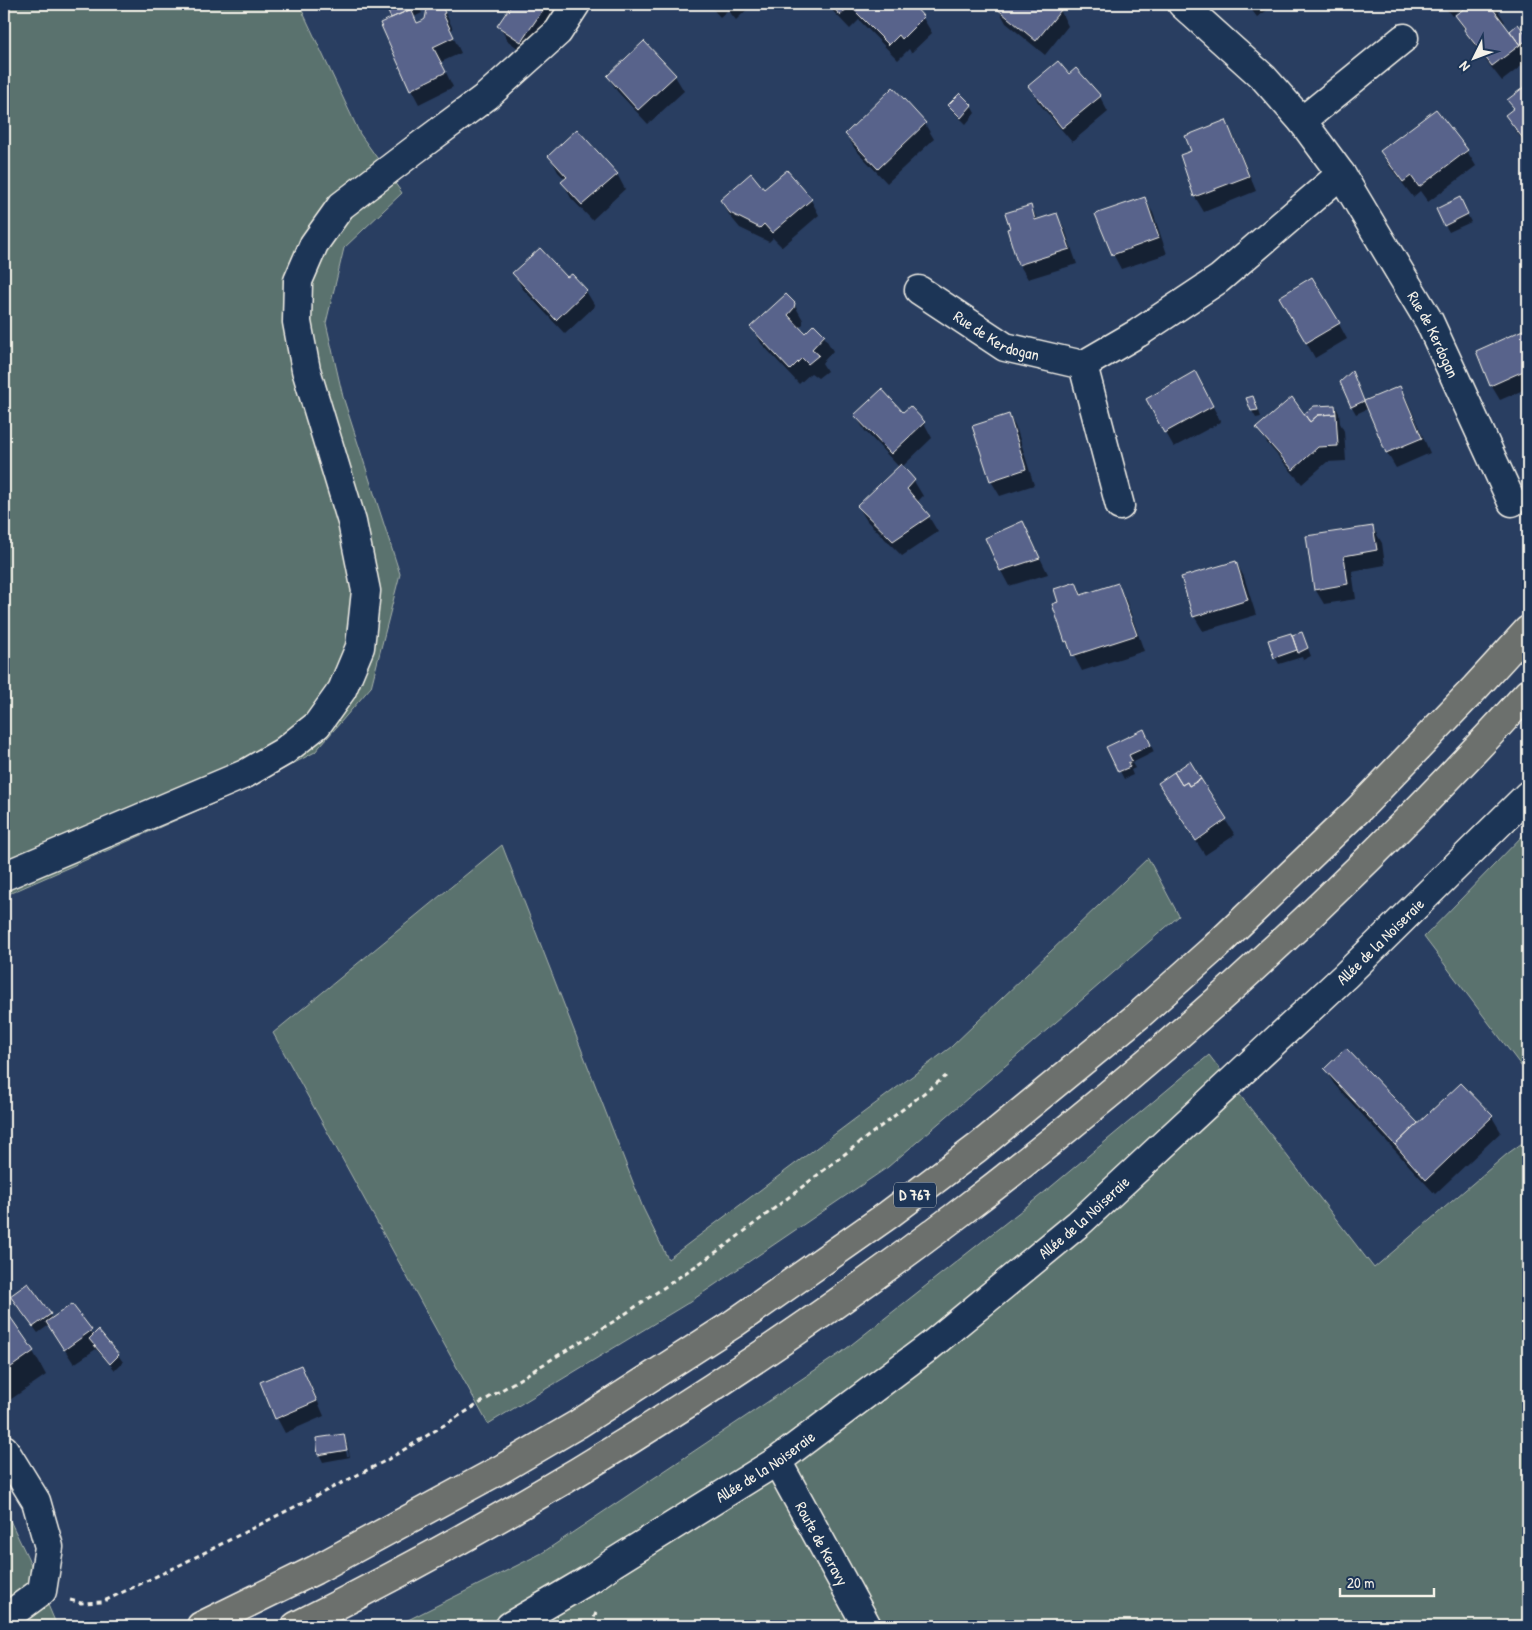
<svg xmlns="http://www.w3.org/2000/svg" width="1532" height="1630" font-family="'Patrick Hand',sans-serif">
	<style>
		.green { fill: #5a726e; stroke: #a7b2ab }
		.shadow { fill: #0007; fill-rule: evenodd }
		.building { fill: #58648b; stroke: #f4f1e8 }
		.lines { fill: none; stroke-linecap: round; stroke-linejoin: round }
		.minor-casing { stroke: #f4f1e8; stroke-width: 31 }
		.highway-casing { stroke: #f4f1e8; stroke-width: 31 }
		.path { stroke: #f4f1e8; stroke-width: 3; stroke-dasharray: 5 4; stroke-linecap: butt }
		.minor { stroke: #1d3557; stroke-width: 28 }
		.highway { stroke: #6c706d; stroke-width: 28 }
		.labels { text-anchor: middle; stroke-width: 4.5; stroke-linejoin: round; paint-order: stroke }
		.shield { fill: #1d3557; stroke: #b4b9bc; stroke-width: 1 }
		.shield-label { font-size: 15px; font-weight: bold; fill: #f4f1e8 }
		.street-label { font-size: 16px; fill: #f4f1e8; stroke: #1d3557 }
	</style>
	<rect width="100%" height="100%" fill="#293e61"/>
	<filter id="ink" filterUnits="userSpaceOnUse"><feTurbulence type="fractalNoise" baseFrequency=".02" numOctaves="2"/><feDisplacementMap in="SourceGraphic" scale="10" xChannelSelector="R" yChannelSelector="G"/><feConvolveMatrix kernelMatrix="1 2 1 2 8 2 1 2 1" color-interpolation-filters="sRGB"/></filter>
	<g filter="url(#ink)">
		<!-- green -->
		<path class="green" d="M4 4H299L360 134 402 193 344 248 326 323 343 397 400 574 371 687 315 752 244 790 4 896Z
			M1528 830V1075L1424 937Z
			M502 845 643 1208 668 1259 951 1047 1148 858 1179 916 888 1167 688 1303 488 1424 273 1033Z
			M1209 1055 1374 1268 1507 1154 1528 1139V1626H396L542 1553 842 1352 1046 1191Z
			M4 1508 28 1558 57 1626H4Z"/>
		<!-- shadow -->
		<path class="shadow" d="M387 4H417L422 13 414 17 418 24 426 20 429 9 426 4H441L453 29 450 30 461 53 441 62 453 87 419 104 411 89 393 19 385 5Z
			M513 4H558L561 10 530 57 508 41 499 26Z
			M708 4H753L736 20 728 10 720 17Z
			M826 4H910L923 18 932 33 911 53 909 49 898 60 859 20 850 29Z
			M1001 4H1051L1060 10 1068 26 1045 55 1006 23 998 8Z
			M1247 4H1277L1257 17Z
			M1442 4H1467L1452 16Z
			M1473 4H1494L1505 22 1502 24 1513 38 1518 26 1528 39V49L1523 53 1528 61 1502 81 1474 45 1456 16Z
			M608 76H675L684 91 648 124 617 91Z
			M1069 76 1100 97 1108 112 1072 142 1038 102 1030 87Z
			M1528 85V147L1515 130 1507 115 1514 109 1509 100Z
			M960 95 971 106 975 113 966 124 954 112 949 105Z
			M1226 122 1234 137 1256 191 1204 212 1195 197 1181 156 1192 152Z
			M925 124 934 139 887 183 855 149 846 134Z
			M1467 151 1476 166 1428 202 1420 191 1413 197 1390 167 1381 152Z
			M550 156 617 174 625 189 592 220 571 198 563 183 566 180 558 172Z
			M764 191 811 200 819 215 782 247 773 238 769 242 740 228 730 216 721 201Z
			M1144 198 1153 213 1167 254 1121 269 1113 254Z
			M1030 206 1038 220 1057 215 1065 230 1077 264 1028 279 1019 264 1011 228Z
			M1463 206 1471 222 1449 232 1445 225Z
			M514 273 567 279 572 276 586 291 595 306 565 334 522 288Z
			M1281 298 1339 324 1347 339 1315 358Z
			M794 304 803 320V324L799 328 805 334 814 326 824 336 833 351 822 363 827 371 818 378 811 373 799 384 761 343 752 327Z
			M1525 331 1528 337V388L1500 400 1491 385Z
			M1355 380 1365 403 1399 387 1408 402 1430 453 1396 468 1387 453 1369 408 1356 414 1352 407 1342 382Z
			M1203 388 1221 422 1174 447 1147 399Z
			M1253 398 1257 405 1261 417 1256 418 1252 411 1248 399Z
			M1335 406 1339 413 1340 423 1344 431 1346 461 1327 462 1302 484 1267 443 1258 428Z
			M1009 415 1017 430 1034 485 1000 496 991 481 974 427Z
			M856 416 924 423 932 438 902 467 914 481 923 496 917 502 929 517 938 532 902 556 867 521 858 506 899 467 865 431Z
			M1023 523 1048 574 1009 586 1001 571Z
			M1373 528 1382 543 1385 565 1352 571 1356 599 1324 604 1315 589 1307 537Z
			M1236 562 1244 577 1256 615 1203 631 1194 616Z
			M1076 583 1083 596 1117 585 1126 600 1144 651 1082 671 1066 641 1059 603Z
			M1302 633 1311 656 1303 660 1302 657 1279 664 1275 657 1292 636Z
			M1144 730 1154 752 1132 763 1135 768 1131 770 1133 775 1124 779 1108 748Z
			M1189 763 1235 835 1205 855 1168 798Z
			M1346 1049 1418 1125 1461 1084 1492 1117 1501 1132 1435 1194 1334 1084 1325 1069Z
			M15 1303 50 1315 52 1319 72 1306 94 1336 118 1355 123 1362 115 1370 96 1349 74 1364 49 1325 38 1333Z
			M4 1310 31 1348 46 1375 4 1404Z
			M300 1366 309 1381 324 1416 285 1433 277 1418Z
			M343 1435 347 1442 350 1457 323 1462 319 1454ZM344 1441H346L349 1456H347Z"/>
		<!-- building -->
		<path class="building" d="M384 4H418L419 6 391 18Z
			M425 4H441L445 13 443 14 454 37 433 47 446 72 410 90 380 23 411 9 417 23 422 21 425 19 427 9Z
			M512 4H547L521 42 497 26Z
			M830 4H852L840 15Z
			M852 4H912L924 17 902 39 899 35 889 45 850 6Z
			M999 4H1053L1061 10 1036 41 996 8Z
			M1471 4H1495L1497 7 1493 9 1520 45 1492 66 1464 30 1465 28 1455 15Z
			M1518 24 1528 37V39L1520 45 1510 31Z
			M644 41 676 75 638 110 607 76Z
			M1058 61 1069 74 1076 68 1101 96 1062 128 1028 86Z
			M1528 84V145L1505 115 1514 108 1507 100Z
			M893 87 926 123 878 169 845 134Z
			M960 93 972 105 961 118 948 105Z
			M1436 109 1468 150 1419 187 1411 176 1403 182 1380 151Z
			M1226 120 1249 176 1194 197 1180 155 1191 151 1185 136Z
			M577 129 618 174 582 205 561 182 567 177 548 156Z
			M787 170 812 199 772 233 764 224 760 228 730 213 720 200 751 173 764 189Z
			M1145 197 1159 238 1112 255 1095 214Z
			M1460 197 1468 214 1444 226 1436 209Z
			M1031 205 1035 220 1057 213 1070 249 1018 265 1007 229 1010 228 1005 213Z
			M540 248 567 277 572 274 587 290 556 320 512 273Z
			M1312 277 1340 323 1306 343 1279 297Z
			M786 294 795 303 794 308 788 315 805 333 814 324 825 335 812 349 819 355 808 364 802 358 790 370 750 327Z
			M1525 329 1528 337V369L1490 386 1476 351Z
			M1195 371 1213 406 1164 433 1146 399Z
			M1352 371 1364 401 1351 407 1340 382Z
			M1400 386 1422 438 1386 453 1364 401Z
			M882 389 903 412 910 406 925 422 891 454 854 415Z
			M1253 396 1258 410 1251 411 1246 398Z
			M1292 397 1310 422 1318 415 1336 414 1338 446 1318 447 1293 470 1256 428Z
			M1335 405 1336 414 1318 415 1310 422 1304 414 1314 406Z
			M1009 414 1026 469 990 481 972 426Z
			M901 464 915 480 907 489 930 516 893 541 857 506Z
			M1023 521 1040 558 1000 571 985 538Z
			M1373 526 1377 550 1344 556 1348 584 1314 590 1306 536Z
			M1236 561 1248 600 1193 617 1181 577Z
			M1076 582 1081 595 1118 583 1137 635 1072 656 1067 641 1065 642 1052 604 1058 602 1054 589Z
			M1302 632 1308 648 1298 653 1292 635Z
			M1291 633 1297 650 1274 658 1268 640Z
			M1144 729 1151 745 1129 755 1132 761 1128 763 1130 767 1118 772 1106 747Z
			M1190 761 1201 779 1189 786 1187 782 1182 785 1174 772Z
			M1174 772 1182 785 1187 782 1189 786 1201 779 1227 819 1196 841 1158 783Z
			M1346 1048 1418 1123 1395 1145 1324 1069Z
			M1461 1083 1493 1116 1426 1180 1395 1145Z
			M28 1283 51 1314 33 1327 10 1296Z
			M72 1304 92 1330 64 1350 46 1322Z
			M4 1308 34 1351 4 1372Z
			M98 1330 119 1355 110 1364 89 1339Z
			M301 1365 317 1401 275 1419 260 1382Z
			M344 1434 347 1450 318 1455 316 1438Z"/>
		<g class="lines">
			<defs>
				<g id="minor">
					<path id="s1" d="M1182 4 1264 78 1302 121 1341 174 1429 321 1512 502"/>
					<path d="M1302 121 1404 38"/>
					<path id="s2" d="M919 290 1005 347 1083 365 1138 333 1219 279 1341 174"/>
					<path d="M1083 365 1120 506"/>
					<path d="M4 876 245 774 283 752 317 725 342 690 360 647 366 591 352 522 306 370 297 322 298 281 314 244 341 206 413 151 487 96 558 32 576 4"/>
					<path d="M4 1449 36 1501 49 1547 42 1591 4 1619"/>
					<path id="s3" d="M777 1461 867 1626"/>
					<path id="s4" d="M510 1626 592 1578 613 1563 777 1461 930 1346 1078 1224 1345 976 1528 795"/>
				</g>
				<path id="highway" d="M201 1626 315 1570 503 1468 578 1424 733 1324 888 1215 977 1148 1139 1015 1213 949 1359 809 1475 688 1528 630
					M296 1626C760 1395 1179 1076 1528 693"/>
			</defs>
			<!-- minor casing -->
			<use href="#minor" class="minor-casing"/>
			<!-- highway casing -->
			<use href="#highway" class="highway-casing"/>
			<!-- path -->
			<path class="path" d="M70 1600 81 1603 102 1602 178 1566 387 1460 616 1320 728 1244 946 1076
				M591 1626 597 1610"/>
			<!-- minor -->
			<use href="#minor" class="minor"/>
			<!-- highway -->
			<use href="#highway" class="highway"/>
		</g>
	</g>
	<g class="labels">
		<!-- shield labels -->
		<rect class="shield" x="894" y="1182.5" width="42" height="25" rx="4"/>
		<g class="shield-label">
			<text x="915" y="1200">D 767</text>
		</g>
		<!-- street labels -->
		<g class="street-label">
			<text dy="6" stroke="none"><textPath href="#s2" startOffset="91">Rue de Kerdogan</textPath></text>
			<text dy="6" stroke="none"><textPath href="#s1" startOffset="419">Rue de Kerdogan</textPath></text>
			<text dy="6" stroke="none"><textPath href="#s4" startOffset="1111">Allée de la Noiseraie</textPath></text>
			<text dy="6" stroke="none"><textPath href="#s4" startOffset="706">Allée de la Noiseraie</textPath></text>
			<text dy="6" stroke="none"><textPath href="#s4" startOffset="301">Allée de la Noiseraie</textPath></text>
			<text dy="6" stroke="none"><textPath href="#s3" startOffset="94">Route de Keravy</textPath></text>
		</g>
	</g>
	<!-- margin -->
	<rect width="1532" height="1630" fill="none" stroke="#1d3557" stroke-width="20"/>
	<rect x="10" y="10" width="1512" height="1610" fill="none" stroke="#f4f1e8" stroke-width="2" filter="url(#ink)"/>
	<!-- north arrow -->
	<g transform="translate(1474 58) rotate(228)" stroke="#1d3557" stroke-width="4" paint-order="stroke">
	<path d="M0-4L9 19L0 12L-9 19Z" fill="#f4f1e8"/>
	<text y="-8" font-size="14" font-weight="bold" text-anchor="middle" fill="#f4f1e8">N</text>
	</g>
	<!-- scale -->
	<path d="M1340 1588v8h94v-8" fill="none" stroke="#f4f1e8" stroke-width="2.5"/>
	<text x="1347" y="1588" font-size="15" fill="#f4f1e8" stroke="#1d3557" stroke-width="4" paint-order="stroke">20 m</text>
</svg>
